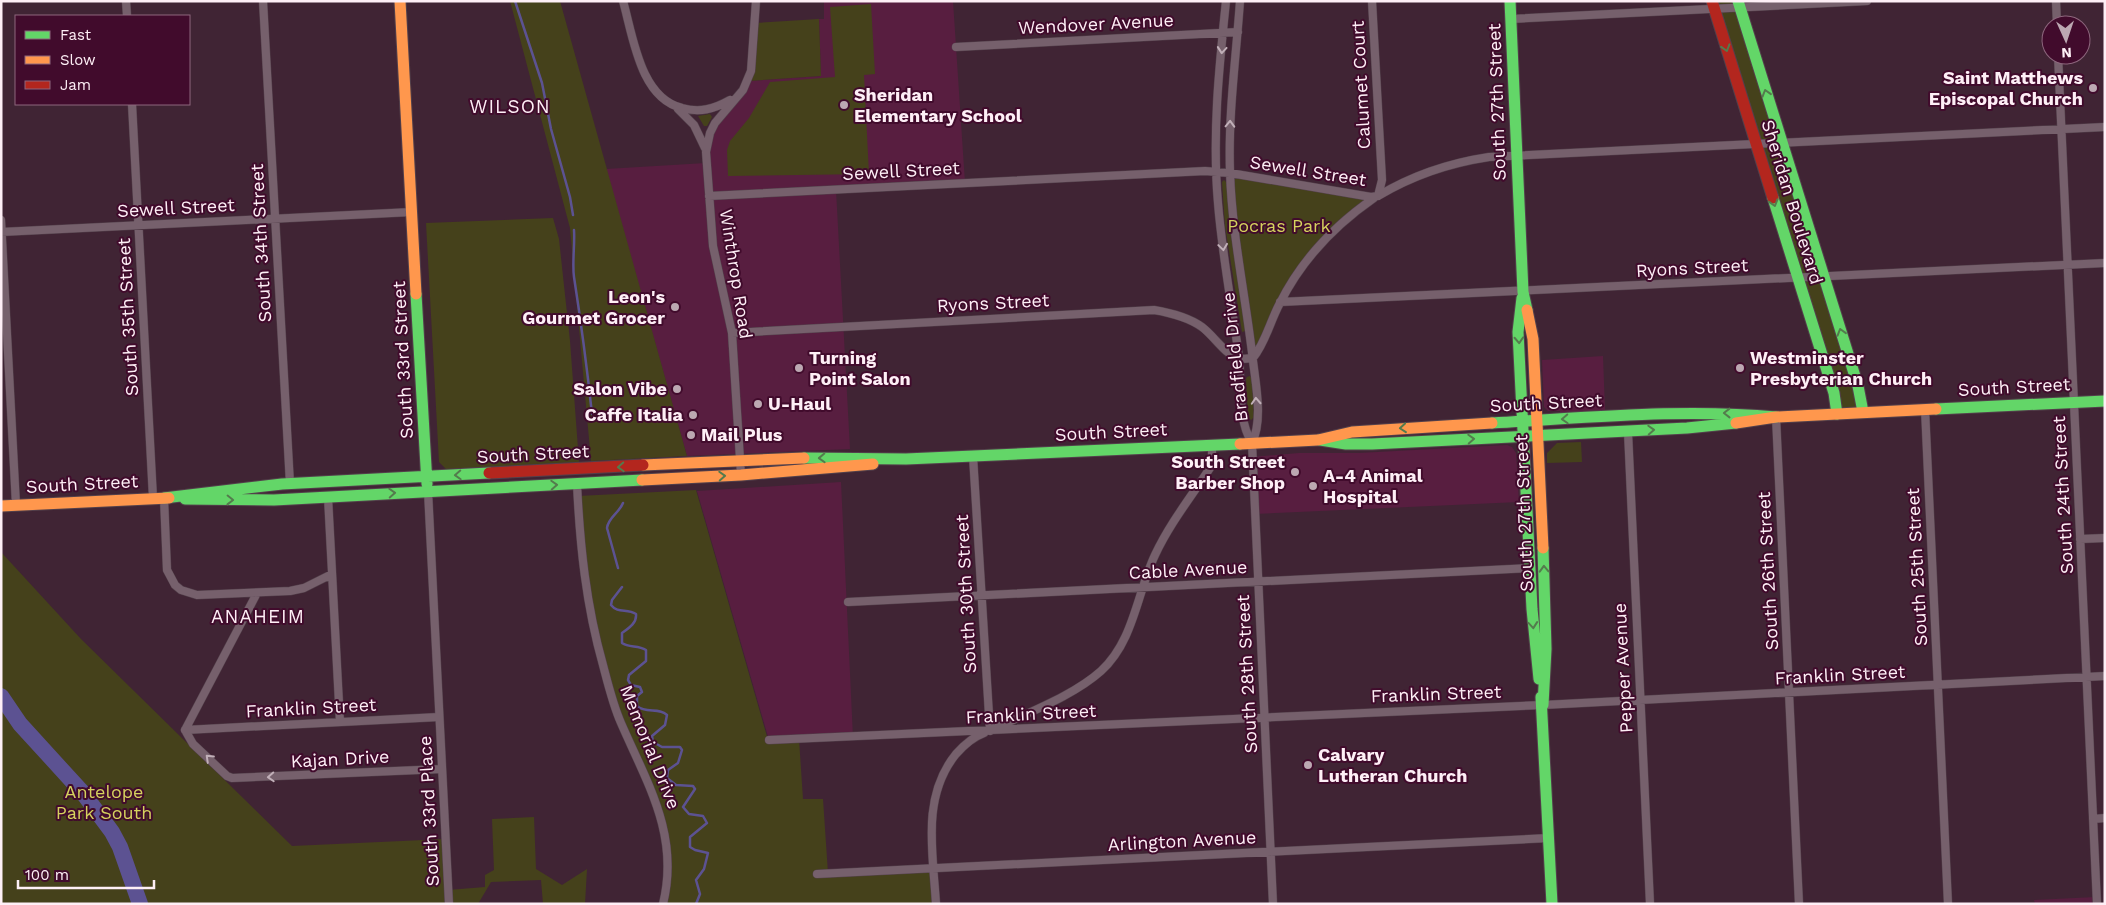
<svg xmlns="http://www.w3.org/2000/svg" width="2106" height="905" font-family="'Work Sans',sans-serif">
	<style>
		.built { fill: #581e40 }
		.green { fill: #45411b }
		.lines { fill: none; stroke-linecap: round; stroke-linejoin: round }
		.stream { stroke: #5c5292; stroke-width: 2.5 }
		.river { stroke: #5c5292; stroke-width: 16 }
		.street-casing { stroke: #53404b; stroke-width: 9 }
		.fast-casing { stroke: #53404b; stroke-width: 13 }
		.slow-casing { stroke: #53404b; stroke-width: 13 }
		.jam-casing { stroke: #53404b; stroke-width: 13 }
		.street { stroke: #76606c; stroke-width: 8 }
		.fast { stroke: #63d668; stroke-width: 11 }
		.slow { stroke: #ff974d; stroke-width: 11 }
		.jam { stroke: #b3261e; stroke-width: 11 }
		.oneway { stroke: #547b4d }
		.oneway2 { stroke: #c1afb8 }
		.poi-dot { fill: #bca8b2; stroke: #410b2c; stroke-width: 2 }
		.labels { text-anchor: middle; stroke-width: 4; stroke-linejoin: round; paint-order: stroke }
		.street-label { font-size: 18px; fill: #feeff6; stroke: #410b2c }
		.poi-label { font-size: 18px; font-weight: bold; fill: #feeff6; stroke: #410b2c; text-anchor: start }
		.park-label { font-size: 18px; fill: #d5d25e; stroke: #410b2c }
		.neighbourhood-label { font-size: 19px; letter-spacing: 1px; fill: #feeff6; stroke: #410b2c }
	</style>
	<rect width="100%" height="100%" fill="#402434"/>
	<!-- built -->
	<path class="built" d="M824 1H953L965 183 836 190 850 449 687 456 606 169 706 163 710 133 748 81 821 76 819 19H824Z
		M1603 356 1605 410 1560 413V411H1548L1544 407 1542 360Z
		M1507 445 1512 447 1516 453 1519 502 1254 514 1252 457 1299 453H1359Z
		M841 482 853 737 769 740 697 491Z
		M2096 897 2097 904H2035L2034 900Z"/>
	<!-- green -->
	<path class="green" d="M510 1H560L687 456 591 461 570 228Z
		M1712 1H1738L1863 412 1837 414Z
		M871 4 875 74 864 75 869 174 728 176 727 150 730 141 749 118 770 82 835 77 830 7Z
		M819 19 821 76 748 81 755 23Z
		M710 114 712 117 707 126H704L698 116Z
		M1230 173 1371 197 1305 261 1253 358Z
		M1224 180 1228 184 1230 225 1246 328 1245 331 1242 332 1225 226 1222 182Z
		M553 218 559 239 570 341 579 462 446 469 439 462 426 223Z
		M1250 376 1252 379 1254 417 1251 420 1248 417 1246 379 1247 377Z
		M1581 442 1582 462 1547 463V453L1557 443Z
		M696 490 768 740 799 739 803 799H823L828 873 934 869 936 904H663L667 843 598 649 578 496Z
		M1 552 81 639 292 846 446 839 448 890 485 887V875L494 870 492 819 534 817 536 869 562 885 587 869 585 904H543L541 880 491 882 478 904H1Z"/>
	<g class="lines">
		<!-- stream -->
		<path class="stream" d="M515 1 542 83 551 129 570 197 573 215
			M574 230C575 245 572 263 574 277 581 322 587 368 592 414
			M618 568 607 528C608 518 619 513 623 503
			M622 587 612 600 611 605C618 614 627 608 636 614 637 623 629 628 622 633V643C629 648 638 645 646 650V661L629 675 628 680 631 685 640 687 642 692 637 696V706C646 714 659 707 667 715L665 725 652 736 653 742 662 747H680L682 750 678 763 668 770 667 778 676 785 693 786 695 789 683 807 689 814 703 816 707 823 690 837V847L695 850 708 853 704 869 696 880 700 894 696 904"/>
		<!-- river -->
		<path class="river" d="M1 696 20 724 83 793 112 832 120 847 140 904"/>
		<defs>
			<path id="street" d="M126 1 127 16
				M263 1 290 484
				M623 1C633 36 640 98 682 108 700 113 714 109 730 100
				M1226 1C1219 68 1212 135 1218 203 1222 254 1232 306 1239 357 1242 385 1237 419 1252 443L1273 904
				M1240 1C1236 58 1228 115 1230 172 1232 236 1246 298 1253 361 1256 386 1263 420 1252 443
				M1372 1 1382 180 1378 196
				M2056 1 2057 25
				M1511 19 1867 1
				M956 47 1238 32
				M2058 55 2097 904
				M132 104 153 498
				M678 109 694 125 705 148
				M709 196 1205 171 1230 173 1371 197 1378 196C1413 175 1449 163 1489 157L2105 127
				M1 220 16 505
				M1 232 412 212
				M1280 302 2105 263
				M732 333 1154 310C1172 313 1188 317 1202 327 1214 336 1224 353 1237 358 1242 360 1248 358 1253 358 1266 342 1270 321 1280 303 1302 259 1335 225 1374 198
				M1925 409 1948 904
				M1776 417 1799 904
				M1628 432 1650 904
				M973 456 990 731
				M741 475 732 333 713 246 706 152 710 133 715 123 743 90 751 71 756 1
				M577 484C580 546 586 605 603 665 608 684 613 705 621 723 647 783 680 835 663 904
				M428 491 449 904
				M328 497 340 722
				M164 498 167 570 175 585 181 590 197 595 290 591 304 588 332 574
				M2080 539 2105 538
				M848 602 1530 568
				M994 729C1029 712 1073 696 1101 671 1134 641 1137 593 1155 555 1170 523 1191 497 1210 468L1212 462V445
				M185 730 193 744 227 776 232 778 442 769
				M185 730 439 717
				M185 730 257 593
				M769 740 1543 705 2105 676
				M2093 819 2105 818
				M817 874 1549 838
				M936 904C933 853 921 797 956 754 964 745 973 737 984 733"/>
			<path id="fast" d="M1510 1 1523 292 1527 310
				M1738 1 1858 386 1863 412
				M1773 198 1834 393 1837 414
				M416 294 427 484
				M1522 298 1518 332 1532 609 1539 679
				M1936 409 2105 401
				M1492 423C1586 418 1682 408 1776 417
				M1320 440 1346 444H1372L1687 428 1736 423
				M804 458 906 459 1240 444
				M164 498 282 484 489 473
				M185 499 274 500 642 480
				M1541 697 1552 904
				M1543 705 1546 649 1543 548"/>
			<path id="slow" d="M400 1 416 294
				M1527 310 1533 339 1543 548
				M1736 423 1776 417 1936 409
				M1240 444 1318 440 1352 432 1492 423
				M643 465 804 458
				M642 480 741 475 873 464
				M1 506 169 498"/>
			<path id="jam" d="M1712 1 1773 198
				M489 473 643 465"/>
		</defs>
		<!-- street casing -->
		<use href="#street" class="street-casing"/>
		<!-- fast casing -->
		<use href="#fast" class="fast-casing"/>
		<!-- slow casing -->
		<use href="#slow" class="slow-casing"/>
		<!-- jam casing -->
		<use href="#jam" class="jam-casing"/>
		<!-- street -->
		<use href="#street" class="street"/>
		<!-- fast -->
		<use href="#fast" class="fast"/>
		<!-- slow -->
		<use href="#slow" class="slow"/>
		<!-- jam -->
		<use href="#jam" class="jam"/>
	</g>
	<!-- one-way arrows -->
	<defs><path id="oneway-chevron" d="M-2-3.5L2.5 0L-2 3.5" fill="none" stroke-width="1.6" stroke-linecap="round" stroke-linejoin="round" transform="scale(1.25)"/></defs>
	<g class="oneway">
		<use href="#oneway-chevron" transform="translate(1726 48) rotate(73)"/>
		<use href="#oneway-chevron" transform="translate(1766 93) rotate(-107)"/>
		<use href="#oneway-chevron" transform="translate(1774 203) rotate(73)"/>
		<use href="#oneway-chevron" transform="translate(1841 332) rotate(-107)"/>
		<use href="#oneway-chevron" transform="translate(1519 340) rotate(87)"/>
		<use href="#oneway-chevron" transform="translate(1727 413) rotate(180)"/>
		<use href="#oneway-chevron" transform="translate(1565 419) rotate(177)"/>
		<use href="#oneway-chevron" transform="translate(1403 428) rotate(175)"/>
		<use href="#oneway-chevron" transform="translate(1651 430) rotate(-3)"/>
		<use href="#oneway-chevron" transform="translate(1471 439) rotate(-3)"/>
		<use href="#oneway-chevron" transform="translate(822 458) rotate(178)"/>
		<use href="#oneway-chevron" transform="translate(621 467) rotate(177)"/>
		<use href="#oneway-chevron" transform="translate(458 475) rotate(177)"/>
		<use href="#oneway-chevron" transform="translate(722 476) rotate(-3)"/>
		<use href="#oneway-chevron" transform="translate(554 485) rotate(-3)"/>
		<use href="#oneway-chevron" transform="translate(392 493) rotate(-3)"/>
		<use href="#oneway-chevron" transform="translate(230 500) rotate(1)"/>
		<use href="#oneway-chevron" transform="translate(1544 569) rotate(-92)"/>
		<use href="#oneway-chevron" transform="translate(1533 625) rotate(85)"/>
	</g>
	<g class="oneway2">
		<use href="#oneway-chevron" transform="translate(1222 50) rotate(95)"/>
		<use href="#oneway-chevron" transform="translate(1230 124) rotate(-88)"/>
		<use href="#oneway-chevron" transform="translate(1223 247) rotate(82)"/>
		<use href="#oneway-chevron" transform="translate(1256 401) rotate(-93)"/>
		<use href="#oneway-chevron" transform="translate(209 758) rotate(-136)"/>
		<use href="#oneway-chevron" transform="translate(271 777) rotate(177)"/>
	</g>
	<!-- markers -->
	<g class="poi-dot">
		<circle cx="2093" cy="88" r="5"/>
		<circle cx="844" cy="105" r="5"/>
		<circle cx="675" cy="307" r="5"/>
		<circle cx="799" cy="368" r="5"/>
		<circle cx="1740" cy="368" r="5"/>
		<circle cx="677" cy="389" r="5"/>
		<circle cx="758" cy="404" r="5"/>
		<circle cx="693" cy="415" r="5"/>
		<circle cx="691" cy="435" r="5"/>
		<circle cx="1295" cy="472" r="5"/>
		<circle cx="1313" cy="486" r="5"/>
		<circle cx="1308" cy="765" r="5"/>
	</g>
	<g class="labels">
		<!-- street labels -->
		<g class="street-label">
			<text transform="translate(1096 24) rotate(-3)" y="6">Wendover Avenue</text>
			<text transform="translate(1361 85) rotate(-93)" y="6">Calumet Court</text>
			<text transform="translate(1497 102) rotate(-92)" y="6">South 27th Street</text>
			<text transform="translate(901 171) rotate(-3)" y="6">Sewell Street</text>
			<text transform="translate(1308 171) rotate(9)" y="6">Sewell Street</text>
			<text transform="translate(1792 202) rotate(73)" y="6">Sheridan Boulevard</text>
			<text transform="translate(176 208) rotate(-3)" y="6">Sewell Street</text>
			<text transform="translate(261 243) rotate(-93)" y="6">South 34th Street</text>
			<text transform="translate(1692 268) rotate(-3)" y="6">Ryons Street</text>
			<text transform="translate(736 274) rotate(81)" y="6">Winthrop Road</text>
			<text transform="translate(993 303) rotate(-3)" y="6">Ryons Street</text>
			<text transform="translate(128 317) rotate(-93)" y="6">South 35th Street</text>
			<text transform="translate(1235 357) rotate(-96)" y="6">Bradfield Drive</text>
			<text transform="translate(403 360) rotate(-93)" y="6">South 33rd Street</text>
			<text transform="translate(2014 387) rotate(-3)" y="6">South Street</text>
			<text transform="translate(1546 403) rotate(-3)" y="6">South Street</text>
			<text transform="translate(1111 432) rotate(-3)" y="6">South Street</text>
			<text transform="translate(533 454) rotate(-3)" y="6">South Street</text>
			<text transform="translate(82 484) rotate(-3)" y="6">South Street</text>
			<text transform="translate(2063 495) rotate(-93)" y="6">South 24th Street</text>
			<text transform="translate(1524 513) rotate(-92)" y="6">South 27th Street</text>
			<text transform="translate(1917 567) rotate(-93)" y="6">South 25th Street</text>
			<text transform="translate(1188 570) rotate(-3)" y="6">Cable Avenue</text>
			<text transform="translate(1768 571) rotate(-93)" y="6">South 26th Street</text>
			<text transform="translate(966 594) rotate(-93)" y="6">South 30th Street</text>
			<text transform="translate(1623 668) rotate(-93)" y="6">Pepper Avenue</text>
			<text transform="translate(1247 674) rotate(-93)" y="6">South 28th Street</text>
			<text transform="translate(1840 675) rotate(-3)" y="6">Franklin Street</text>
			<text transform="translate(1436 694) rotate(-2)" y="6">Franklin Street</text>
			<text transform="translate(311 708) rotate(-3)" y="6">Franklin Street</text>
			<text transform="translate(1031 714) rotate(-3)" y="6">Franklin Street</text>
			<text transform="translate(650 747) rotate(68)" y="6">Memorial Drive</text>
			<text transform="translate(340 759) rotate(-3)" y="6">Kajan Drive</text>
			<text transform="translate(429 811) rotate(-93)" y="6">South 33rd Place</text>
			<text transform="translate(1182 841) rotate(-3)" y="6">Arlington Avenue</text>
		</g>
		<!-- poi labels -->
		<g class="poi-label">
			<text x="2083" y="84" text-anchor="end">Saint Matthews<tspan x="2083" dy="21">Episcopal Church</tspan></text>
			<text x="854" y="101">Sheridan<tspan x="854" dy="21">Elementary School</tspan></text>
			<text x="665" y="303" text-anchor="end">Leon's<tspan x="665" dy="21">Gourmet Grocer</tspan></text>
			<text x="809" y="364">Turning<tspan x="809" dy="21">Point Salon</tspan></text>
			<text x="1750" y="364">Westminster<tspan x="1750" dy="21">Presbyterian Church</tspan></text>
			<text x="667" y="395" text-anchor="end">Salon Vibe</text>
			<text x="768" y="410">U-Haul</text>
			<text x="683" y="421" text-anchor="end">Caffe Italia</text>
			<text x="701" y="441">Mail Plus</text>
			<text x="1285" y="468" text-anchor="end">South Street<tspan x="1285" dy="21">Barber Shop</tspan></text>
			<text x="1323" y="482">A-4 Animal<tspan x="1323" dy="21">Hospital</tspan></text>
			<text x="1318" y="761">Calvary<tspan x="1318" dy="21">Lutheran Church</tspan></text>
		</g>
		<!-- park labels -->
		<g class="park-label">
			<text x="1279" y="232">Pocras Park</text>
			<text x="104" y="798">Antelope<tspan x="104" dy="21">Park South</tspan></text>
		</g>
		<!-- neighbourhood labels -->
		<g class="neighbourhood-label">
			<text x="510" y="113">WILSON</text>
			<text x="258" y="623">ANAHEIM</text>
		</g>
	</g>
	<!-- border -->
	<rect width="2106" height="905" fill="none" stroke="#feeff6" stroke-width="5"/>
	<!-- legend -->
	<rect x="15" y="15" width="175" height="90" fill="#410b2c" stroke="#8d667d"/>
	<rect x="25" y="31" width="25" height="8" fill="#63d668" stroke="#8d667d"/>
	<text x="60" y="40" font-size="15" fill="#feeff6">Fast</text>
	<rect x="25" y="56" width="25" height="8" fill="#ff974d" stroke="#8d667d"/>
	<text x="60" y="65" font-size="15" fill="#feeff6">Slow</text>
	<rect x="25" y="81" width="25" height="8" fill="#b3261e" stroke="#8d667d"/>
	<text x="60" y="90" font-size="15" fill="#feeff6">Jam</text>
	<!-- north arrow -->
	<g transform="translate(2066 40) rotate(177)"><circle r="24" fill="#410b2c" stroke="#8d667d"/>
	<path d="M0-4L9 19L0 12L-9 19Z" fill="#bca8b2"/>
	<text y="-8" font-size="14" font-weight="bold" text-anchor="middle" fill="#feeff6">N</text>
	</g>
	<!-- scale -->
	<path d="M18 880v8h136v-8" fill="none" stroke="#feeff6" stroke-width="2.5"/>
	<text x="25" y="880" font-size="15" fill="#feeff6" stroke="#410b2c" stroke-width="4" paint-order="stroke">100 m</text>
</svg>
